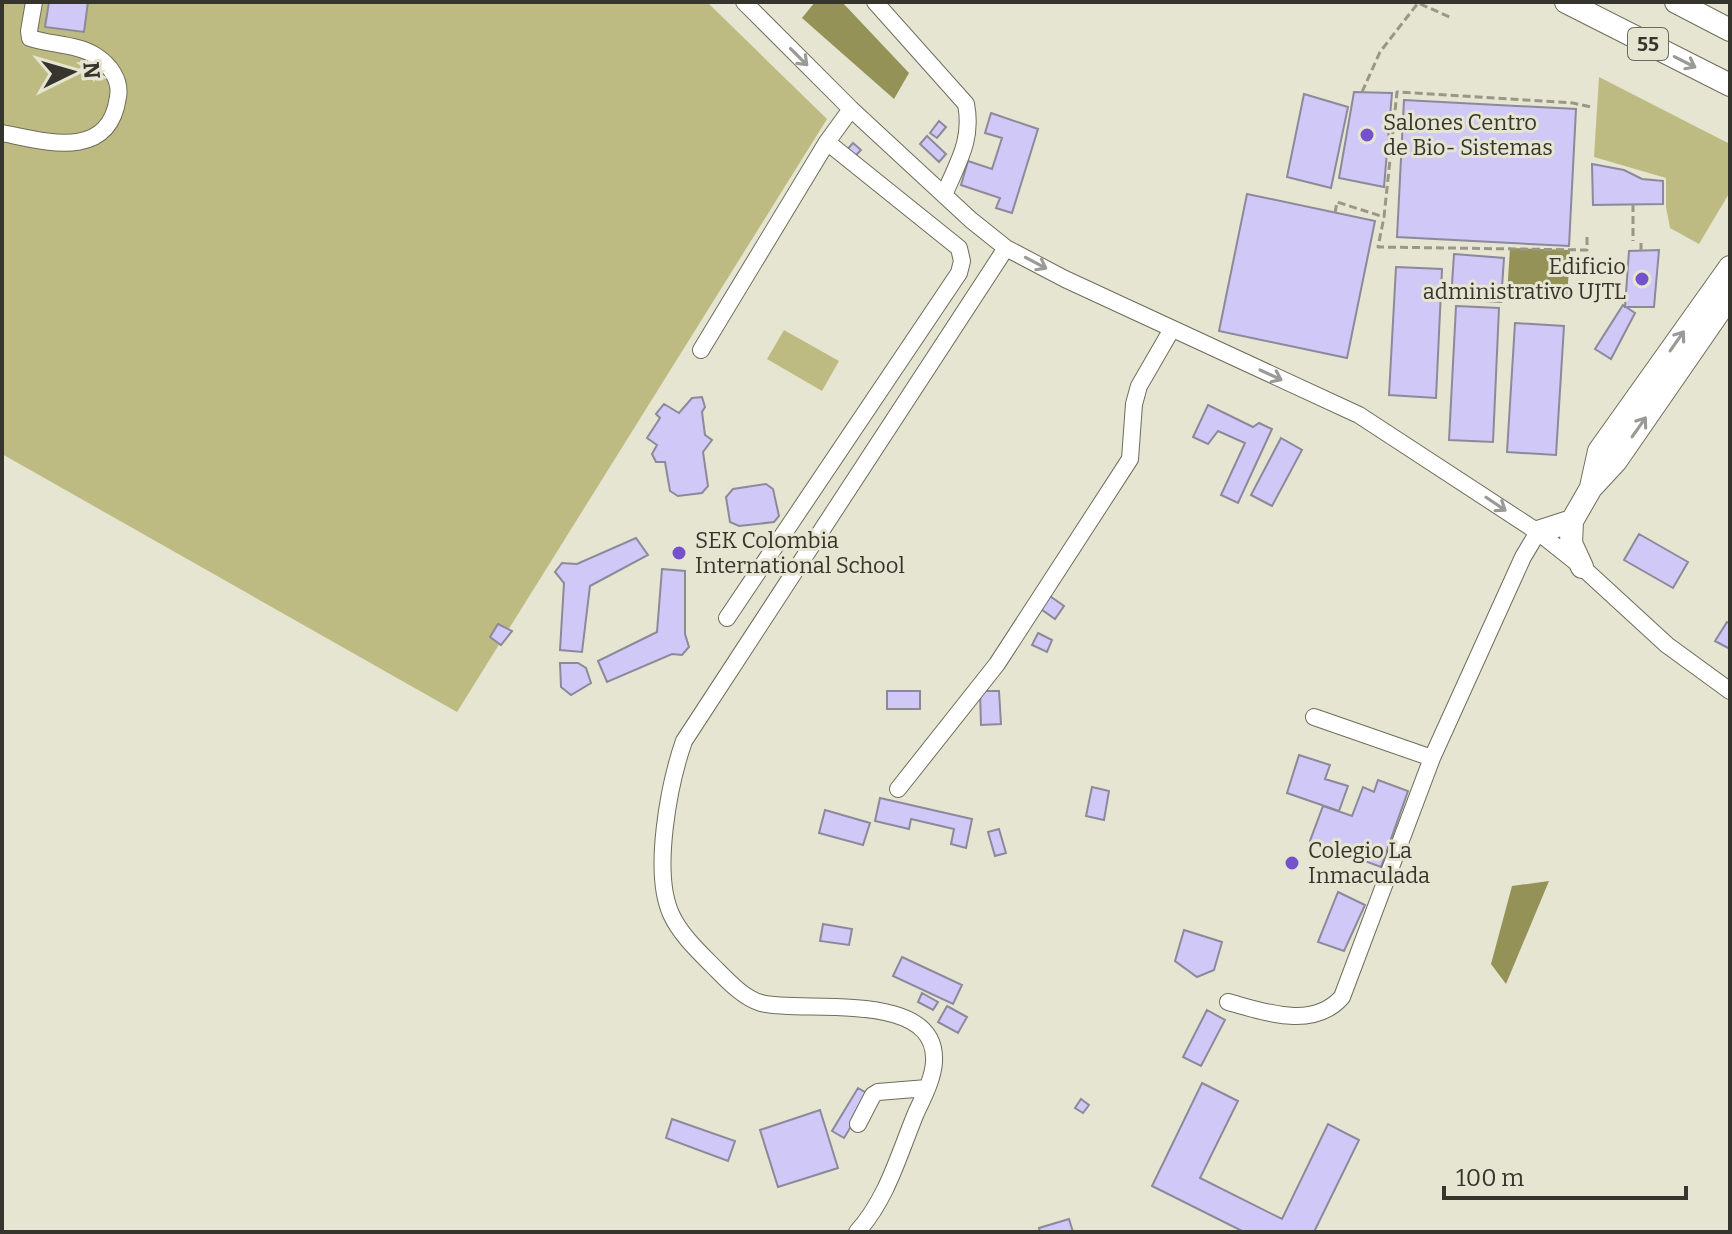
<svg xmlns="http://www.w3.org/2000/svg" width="1732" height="1234" font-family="Bitter,serif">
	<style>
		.green { fill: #bebb82 }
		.water { fill: #959258 }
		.building { fill: #d0c8f6; stroke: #8c899b; stroke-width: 2 }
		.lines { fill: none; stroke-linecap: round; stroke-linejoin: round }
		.minor-casing { stroke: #6e6d5b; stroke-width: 18 }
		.highway-casing { stroke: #6e6d5b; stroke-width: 24 }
		.path { stroke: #989889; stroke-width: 3; stroke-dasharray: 8 4; stroke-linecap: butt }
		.minor { stroke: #fff; stroke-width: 16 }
		.highway { stroke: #fff; stroke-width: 22 }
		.oneway { stroke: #9a9a96 }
		.poi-dot { fill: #7452cb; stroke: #e6e5d1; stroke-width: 3 }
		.labels { text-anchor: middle; stroke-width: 6; stroke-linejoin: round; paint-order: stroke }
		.shield { fill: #e6e5d1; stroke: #6a6a5e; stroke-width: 2 }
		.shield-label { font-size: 20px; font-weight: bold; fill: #35352d }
		.poi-label { font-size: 22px; fill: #35352d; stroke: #e6e5d1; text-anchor: start }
	</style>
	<rect width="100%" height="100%" fill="#e6e5d1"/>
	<!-- green -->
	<path class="green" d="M2 2H707L827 119 457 712 2 454Z
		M1599 77 1730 144V192L1699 244 1670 228 1666 207V178L1594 157Z
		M784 330 839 361 822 391 767 359Z"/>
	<!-- water -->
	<path class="water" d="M815 2H842L909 73 894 99 802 18Z
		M1510 248 1570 250 1567 300 1507 295Z
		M1549 881 1506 984 1491 964 1512 886Z"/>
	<!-- building -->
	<path class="building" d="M49 2H88L84 32 45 27Z
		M1354 92 1392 93 1384 187 1339 178Z
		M1304 94 1348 107 1331 188 1287 177Z
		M1404 100 1576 109 1569 246 1397 237Z
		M991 113 1038 129 1012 213 996 208 1000 198 961 185 968 161 992 169 1002 138 985 133Z
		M939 121 946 127 937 138 930 133Z
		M927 136 946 154 939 162 920 144Z
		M853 143 861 150 853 158 846 151Z
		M1592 164 1624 170 1642 179 1663 181V204L1593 205Z
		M1247 194 1375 221 1347 358 1219 331Z
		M1659 250 1654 307H1625L1629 251Z
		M1454 254 1504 258 1501 302 1451 299Z
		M1396 267 1442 269 1436 398 1389 395Z
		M1623 305 1635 313 1611 359 1595 349Z
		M1456 306 1499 308 1493 442 1449 440Z
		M1515 323 1564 326 1556 455 1507 452Z
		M702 397 705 407 702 412 705 435 712 440 703 452 708 486 702 493 678 496 670 491 665 462H656L652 454 657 445 647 438 660 418 656 414 664 404 679 413 692 398Z
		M1208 405 1253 427 1259 423 1272 429 1238 503 1221 495 1245 443 1218 431 1208 444 1193 437Z
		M1281 438 1302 450 1272 506 1251 495Z
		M766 484 773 489 779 516 774 522 739 526 730 522 726 497 733 489Z
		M1639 534 1688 562 1673 588 1624 560Z
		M636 538 648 555 590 586 582 652 560 650 564 583 555 572 562 563 577 564Z
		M662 569 685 571V634L689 647 682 655 672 654 607 682 598 661 657 632Z
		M1047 594 1064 606 1055 619 1038 607Z
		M1727 622 1730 624V649L1715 641Z
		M498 624 512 631 501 645 490 637Z
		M1038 633 1052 640 1047 652 1032 645Z
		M560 663H578L586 668 591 683 571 695 561 687Z
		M887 691H920V709H887Z
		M980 691H999L1001 724 981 725Z
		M1299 755 1330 765 1325 779 1348 786 1339 811 1287 793Z
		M1378 780 1408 791 1381 867 1310 841 1323 806 1352 816 1363 787 1374 792Z
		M1092 787 1109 791 1104 820 1086 816Z
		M880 798 972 819 966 848 951 844 954 829 911 819 909 829 875 821Z
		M825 810 870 823 863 845 819 833Z
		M999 829 1006 853 995 856 988 832Z
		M1338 892 1365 905 1344 951 1318 942Z
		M823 924 852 929 849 945 820 941Z
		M1184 930 1222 942 1214 970 1197 977 1175 961Z
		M902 957 962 985 953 1004 893 976Z
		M922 993 938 1002 933 1010 918 1002Z
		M947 1006 967 1017 958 1033 938 1022Z
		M1207 1010 1225 1020 1201 1066 1183 1057Z
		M1202 1083 1238 1101 1200 1178 1282 1219 1328 1124 1359 1140 1314 1232H1244L1152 1186Z
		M858 1088 870 1095 844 1138 832 1131Z
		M1081 1099 1089 1105 1083 1113 1075 1108Z
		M820 1110 838 1168 778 1187 760 1130Z
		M672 1119 735 1141 728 1161 666 1138Z
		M1069 1219 1073 1232H1040L1039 1228Z"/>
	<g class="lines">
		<defs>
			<path id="minor" d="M744 2 851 109 971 220 1006 248 1065 279 1359 415 1538 532 1582 567 1667 645 1730 691
				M875 2 966 104C973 140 958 162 944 195
				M2 133C47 142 109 161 118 97 121 80 110 65 96 56 78 44 51 45 30 38L29 31 34 2
				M701 350 827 142 851 109
				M727 618 959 273 962 261 959 248 827 142
				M1314 717 1432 758
				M898 789 997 664 1130 459 1134 404 1139 386 1172 329
				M1228 1002C1265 1012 1313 1030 1342 997L1432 758 1523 557 1538 532
				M858 1124 873 1095 878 1092 927 1088
				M857 1232C887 1199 899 1154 916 1113 923 1098 933 1079 934 1062 938 988 802 1014 761 1003 743 998 726 979 713 966 698 951 680 934 671 914 652 872 669 784 684 741L1006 248"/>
			<path id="highway" d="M1566 2 1730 85
				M1676 2 1730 30
				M1591 487 1599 451 1730 267
				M1538 532 1572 521
				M1582 567 1571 543 1572 521 1591 488 1616 461 1730 296"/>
		</defs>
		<!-- minor casing -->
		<use href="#minor" class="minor-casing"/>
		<!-- highway casing -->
		<use href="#highway" class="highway-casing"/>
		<!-- path -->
		<path class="path" d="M1362 92 1380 52 1418 3 1452 18
			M1633 204V241
			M1335 213 1337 202 1384 217
			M1587 237V250L1378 247 1384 217 1397 92 1573 103 1591 107
			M1641 251V242"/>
		<!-- minor -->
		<use href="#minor" class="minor"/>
		<!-- highway -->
		<use href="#highway" class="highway"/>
	</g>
	<!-- one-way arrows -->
	<defs><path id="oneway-shaft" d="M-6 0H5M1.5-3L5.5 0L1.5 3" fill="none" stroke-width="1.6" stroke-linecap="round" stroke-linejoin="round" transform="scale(2)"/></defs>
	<g class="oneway">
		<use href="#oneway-shaft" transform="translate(799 57) rotate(45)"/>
		<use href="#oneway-shaft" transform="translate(1685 62) rotate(27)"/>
		<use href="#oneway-shaft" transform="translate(1036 263) rotate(28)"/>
		<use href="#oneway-shaft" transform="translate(1677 341) rotate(-55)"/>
		<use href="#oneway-shaft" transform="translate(1271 375) rotate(25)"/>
		<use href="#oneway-shaft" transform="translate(1639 427) rotate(-55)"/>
		<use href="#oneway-shaft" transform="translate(1496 504) rotate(34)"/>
	</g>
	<!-- markers -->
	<g class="poi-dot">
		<circle cx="1367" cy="135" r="8"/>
		<circle cx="1642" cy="279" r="8"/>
		<circle cx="679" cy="553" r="8"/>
		<circle cx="1292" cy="863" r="8"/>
	</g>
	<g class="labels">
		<!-- shield labels -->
		<rect class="shield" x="1628" y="28" width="40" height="32" rx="6"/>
		<g class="shield-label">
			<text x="1648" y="51">55</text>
		</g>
		<!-- poi labels -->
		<g class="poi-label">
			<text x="1383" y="130">Salones Centro<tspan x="1383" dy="25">de Bio- Sistemas</tspan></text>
			<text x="1626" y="274" text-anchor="end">Edificio<tspan x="1626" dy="25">administrativo UJTL</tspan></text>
			<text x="695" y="548">SEK Colombia<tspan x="695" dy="25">International School</tspan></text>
			<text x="1308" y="858">Colegio La<tspan x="1308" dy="25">Inmaculada</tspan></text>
		</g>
	</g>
	<!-- border -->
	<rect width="1732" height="1234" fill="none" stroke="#35352d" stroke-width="8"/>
	<!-- north arrow -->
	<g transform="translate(72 72) rotate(85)" stroke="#e6e5d1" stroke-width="6" paint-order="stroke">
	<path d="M0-6L14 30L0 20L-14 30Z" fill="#35352d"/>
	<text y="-12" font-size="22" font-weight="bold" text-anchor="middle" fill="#35352d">N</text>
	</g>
	<!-- scale -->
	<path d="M1444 1186v12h242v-12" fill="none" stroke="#35352d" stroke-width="4"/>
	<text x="1456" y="1186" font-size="24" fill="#35352d" stroke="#e6e5d1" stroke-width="6" paint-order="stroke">100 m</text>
</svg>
